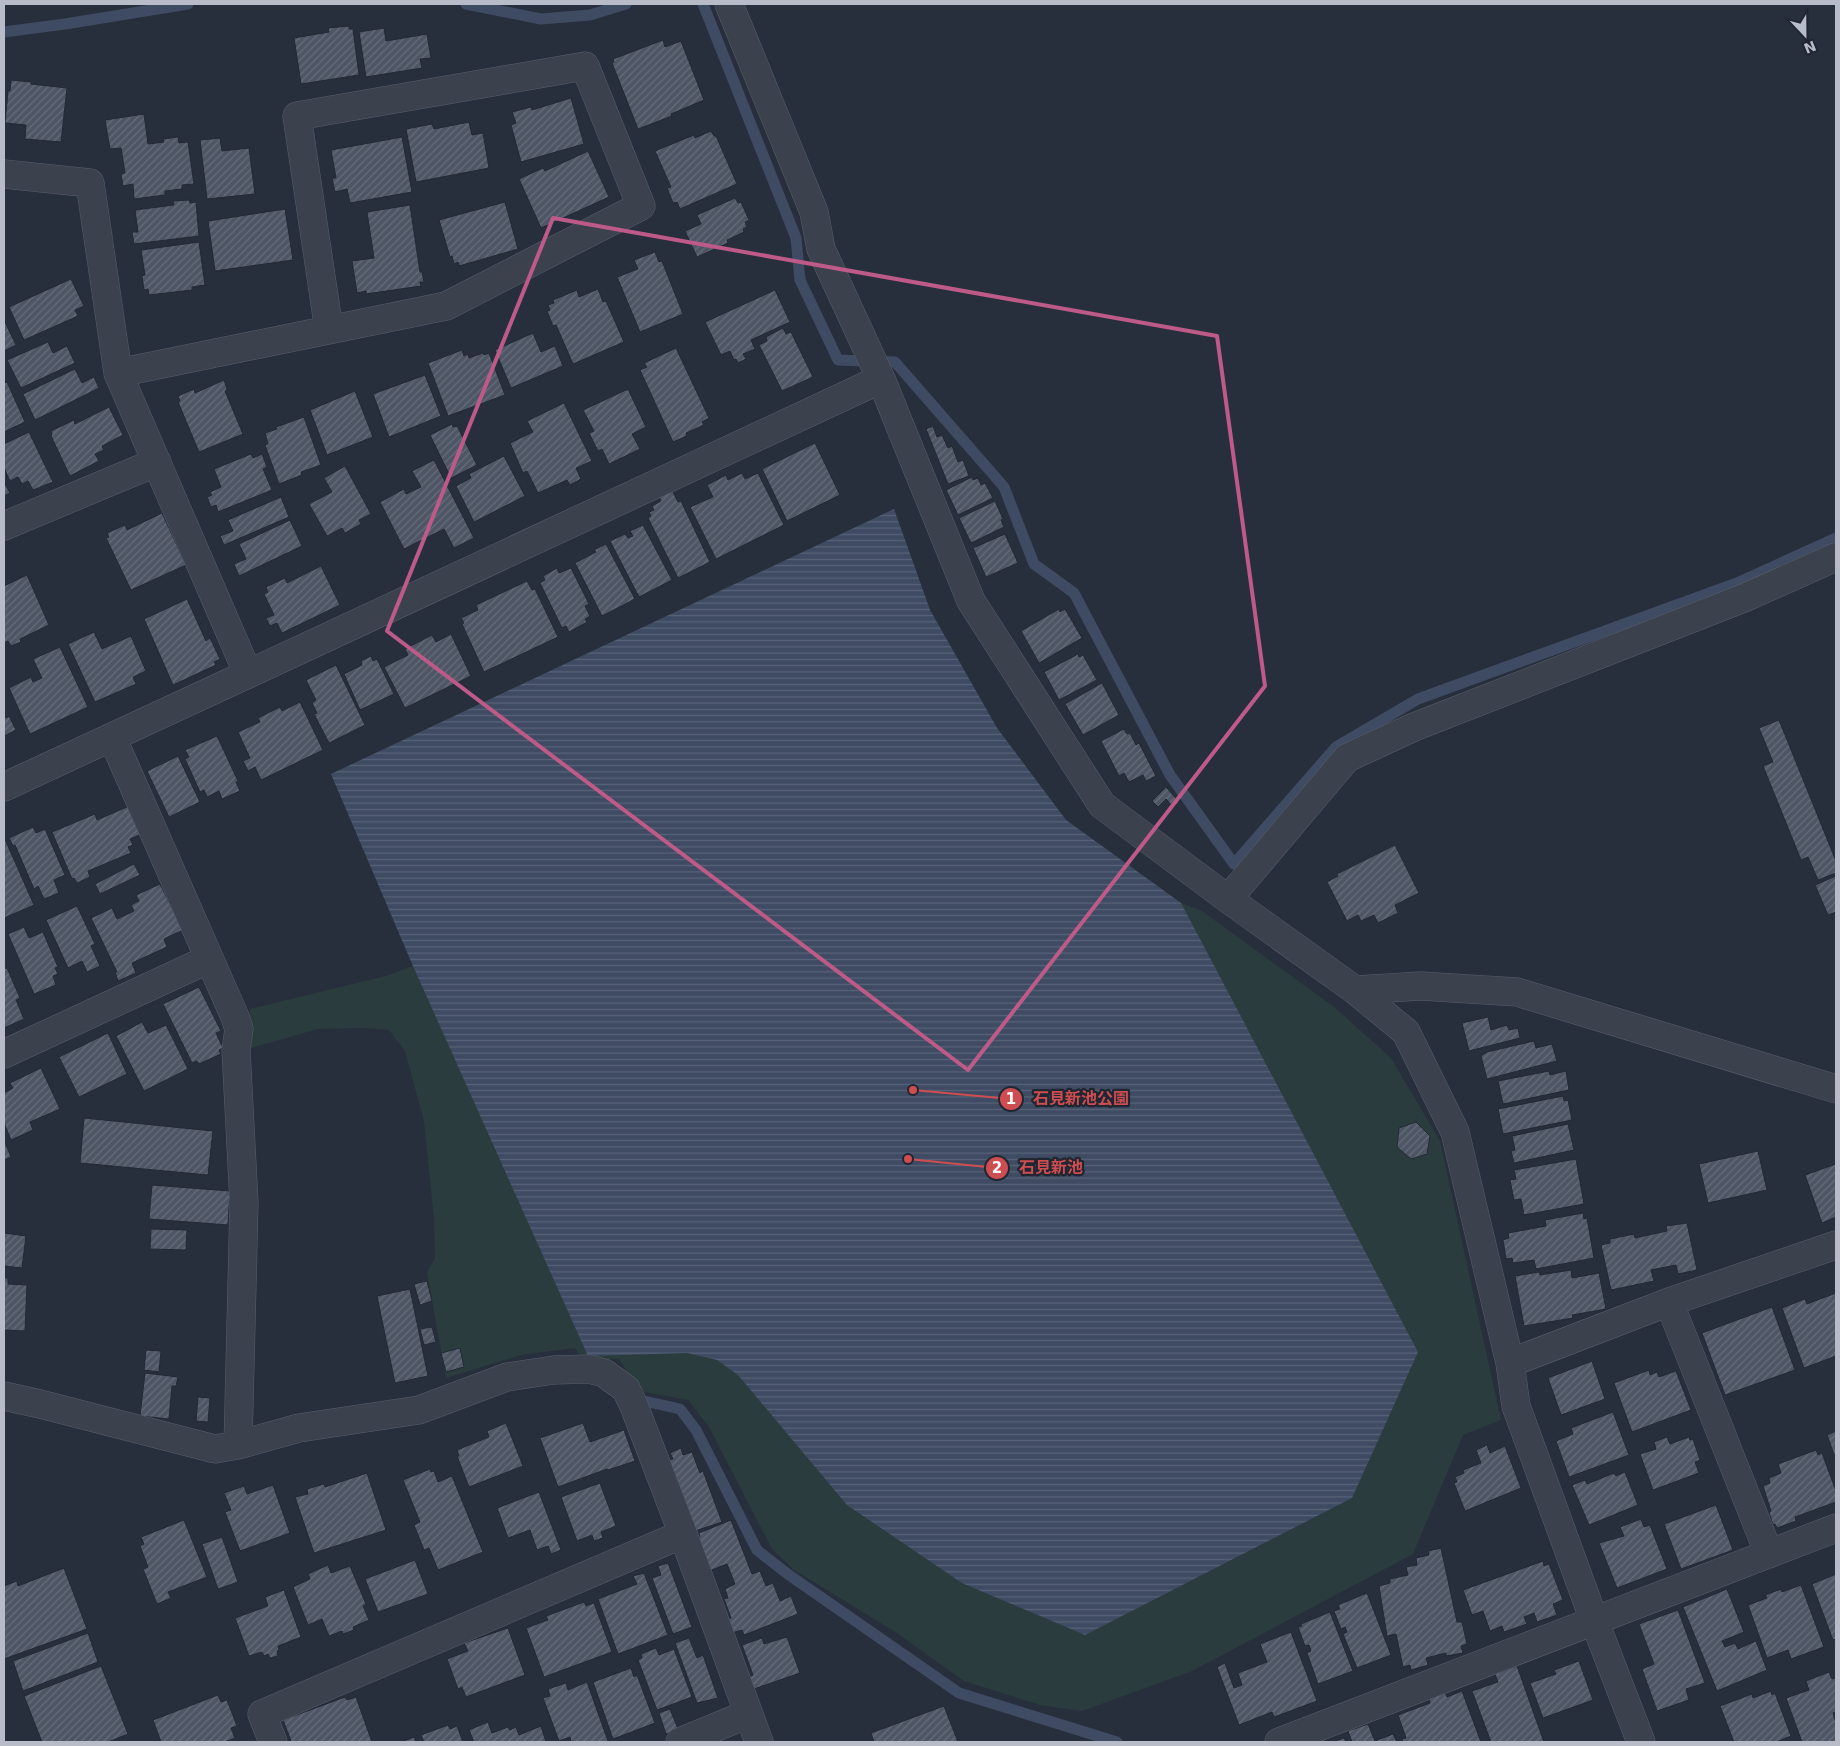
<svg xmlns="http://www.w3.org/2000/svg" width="1840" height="1746" font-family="'DejaVu Sans','Noto Sans JP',sans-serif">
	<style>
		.green { fill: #2a3c3e }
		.water { fill: url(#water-rules) }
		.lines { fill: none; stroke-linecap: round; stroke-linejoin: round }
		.stream { stroke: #3f4b63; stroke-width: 11 }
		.building { fill: url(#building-hatch); stroke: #222834 }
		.minor-casing { stroke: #595f6b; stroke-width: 29 }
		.minor { stroke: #3b414d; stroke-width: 28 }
		.marked { fill: none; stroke: #be5a87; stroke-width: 4; stroke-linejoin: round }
		.leader { fill: none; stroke: #ce4d50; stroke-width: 2 }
		.callout-dot { fill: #ce4d50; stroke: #202632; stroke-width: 2 }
		.mark-label { font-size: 15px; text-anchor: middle; font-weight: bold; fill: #fff }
		.callout-label { font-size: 16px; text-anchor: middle; font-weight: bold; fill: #ce4d50; stroke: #202632; stroke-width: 4.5; stroke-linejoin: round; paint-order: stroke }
	</style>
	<defs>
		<pattern id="water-rules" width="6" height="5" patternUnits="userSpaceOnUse" patternTransform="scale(1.25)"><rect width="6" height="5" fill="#3f4b63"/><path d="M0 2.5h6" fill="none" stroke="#586378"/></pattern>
		<pattern id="building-hatch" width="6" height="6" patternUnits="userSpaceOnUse" patternTransform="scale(1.25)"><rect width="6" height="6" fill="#4e5665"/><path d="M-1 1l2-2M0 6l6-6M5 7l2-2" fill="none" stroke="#656c7a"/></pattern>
	</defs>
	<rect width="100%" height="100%" fill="#282f3c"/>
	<!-- green -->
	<path class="green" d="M894 509 930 610 997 728 1066 820 1181 903 1202 911 1334 1007 1391 1058 1440 1141 1501 1420 1463 1435 1413 1554 1192 1671 1082 1711 1040 1705 964 1681 894 1631 794 1570 772 1549 709 1427 688 1400 639 1391 619 1359H582L575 1348 521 1355 446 1378 427 1272 435 1258 434 1219 424 1121 405 1051 389 1030 362 1028 318 1029 248 1049 250 1009 386 976 413 966 331 774Z"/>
	<!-- water -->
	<path class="water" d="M894 509 930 610 997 728 1066 820 1181 903 1418 1352 1352 1498 1085 1635 962 1583 847 1505 738 1375 717 1360 687 1353 588 1356 413 966 331 774Z"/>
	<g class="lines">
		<!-- stream -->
		<path class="stream" d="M466 4 541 19 590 15 626 4
			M703 4 796 238 800 280 838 360 895 362 1004 487 1034 564 1074 593 1170 775 1234 864 1336 747 1418 699 1737 583 1836 538
			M4 32 65 24 188 4
			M644 1401 680 1409 696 1430 757 1550 789 1575 959 1693 1117 1742"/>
	</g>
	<!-- building -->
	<path class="building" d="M349 26V29H353L359 75 301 84 294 38 329 32 328 28Z
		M384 28 386 41 427 34 431 58 420 59 422 68 366 77 359 32Z
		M663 40 665 47 681 41 704 100 671 114 672 116 638 129 612 63 614 62 613 59Z
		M11 80 31 82V84L67 88 61 142 25 139 26 125 5 123 8 91H10Z
		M571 98 584 144 521 162 511 125 516 123 512 112 531 107 532 110Z
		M144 114 148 144 164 142 163 139 178 137 179 143 188 142 194 184 182 185V189L165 191V195L134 199 133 184 123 186 121 174 125 173 121 148 110 149 105 120Z
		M469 122 472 135 483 133 489 168 416 182 406 129 432 124 434 129Z
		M711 131 714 136H716L737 184 680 209 677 202 673 203 667 188 671 187 655 151 694 135 695 138Z
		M402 137 412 192 350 203 347 189 335 192 332 178H336L331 150Z
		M220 138 222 151 249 148 255 194 207 199 200 140Z
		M588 151 609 197 541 228 519 179 543 168 545 171Z
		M735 198 738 203 741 202 749 220 745 222 747 227 743 229 744 232 727 240 728 243 697 257 685 231 701 224 697 215Z
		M189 200 190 203 196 202 199 236 134 244 132 232H138L135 210 174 205 173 201Z
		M505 202 518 249 459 266 458 262 454 264 452 256 450 257 439 220Z
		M410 205 420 272H422L424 282H420L421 286 366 294V291L357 293 352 261 374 258 367 212Z
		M285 209 293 260 215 271 208 221Z
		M199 242 205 285 192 287V290L149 295 148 289 144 290 142 276 145 275 141 250Z
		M655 252 659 262 662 261 683 314 640 332 617 277 638 269 634 260Z
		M71 279 84 306 75 310 78 316 24 340 9 307Z
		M598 289 603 302 606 301 624 342 573 364 556 325 553 326 547 311 550 310 548 305 554 303 553 300 577 290 579 297Z
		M775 290 790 322 751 340 755 349 743 354 746 359 738 363 736 359 734 360 730 351 721 355 705 322Z
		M4 320 16 345 4 351Z
		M783 328 786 334 791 332 813 377 782 391 759 345 767 341 766 337Z
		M533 333 541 352 555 346 563 366 511 388 495 350Z
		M48 342 53 353 67 346 75 363 21 388 7 360Z
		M676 348 709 418 702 422 704 425 686 433 687 436 673 442 640 370 647 367 644 363Z
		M462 350 464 356 468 354 469 358 483 353 484 355 489 353 505 395 448 416 428 363Z
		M75 369 82 383 94 377 99 388 35 420 23 394Z
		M425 375 441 416 389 437 373 394Z
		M224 380 227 389 225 391 243 434 199 452 178 402 180 401 178 396 194 389 195 393Z
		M7 382 25 422 4 432V383Z
		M628 389 646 427 632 434 640 449 609 464 602 449 598 451 589 433 594 431 583 410Z
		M355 391 373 437 327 455 310 410Z
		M564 403 592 461 576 468 581 479 570 485 567 480 538 493 527 471 523 473 510 443 533 432 527 421Z
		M109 407 123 435 102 446 104 450 95 454 99 461 70 476 51 436 52 434 51 431 74 420 75 424Z
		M304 417 321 465 301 472 302 475 279 484 265 445 268 444 265 433 277 429 276 427Z
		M452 424 453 427 457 426 477 465 451 478 430 435Z
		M933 426 937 437 942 435 948 448 952 446 958 462 963 460 969 476 948 484 926 429Z
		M29 432 53 482 33 490 28 481 22 484 18 477 10 481 4 468V444Z
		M815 443 840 495 787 521 762 469Z
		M251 454 253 458 262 454 267 467 263 469 272 490 218 512 216 505 211 507 207 497 212 495 210 492 221 487 214 469Z
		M504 456 525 496 474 522 456 486 471 478 469 474Z
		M434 460 474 538 454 548 444 529 404 549 380 502 404 489 406 494 421 487 412 471Z
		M345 466 371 514 359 520 361 524 345 533 342 528 327 536 309 504 332 492 324 478Z
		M742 473 745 479 758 473 784 525 716 559 690 507 713 497 707 485 726 475 728 480Z
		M972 477 973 480 978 478 981 485 985 483 993 498 958 515 946 490Z
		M4 482 10 493 4 496Z
		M671 488 678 502 681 501 710 562 678 578 648 518 651 516 649 512 654 510 652 506 661 501 658 494Z
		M281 497 289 517 224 545 220 536 233 531 228 520Z
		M995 501 1003 519 1001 520 1004 527 971 543 959 518Z
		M162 513 186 565 131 590 106 538 109 537 107 533 125 525 127 530Z
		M290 520 302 546 239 576 234 564 246 559 239 544Z
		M643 525 672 580 639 597 610 541 625 534 628 538 633 536 630 531Z
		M1005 534 1018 563 986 577 973 548Z
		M606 544 635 599 602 616 575 563 596 552 594 550Z
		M321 566 340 605 282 633 277 623 270 626 266 618 274 615 264 594 268 592 266 587 285 578 287 583Z
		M557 568 559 573 571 568 589 604 585 606 590 616 585 619 587 622 569 632 566 626 562 628 540 583 545 580 543 576Z
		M27 575 49 625 20 639 21 642 11 646 8 641 4 643V586Z
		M527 581 532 590 535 589 558 637 484 672 462 624 464 623 461 618 478 610 476 605Z
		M187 599 206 641 210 638 220 659 214 662 216 665 173 685 144 619Z
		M1059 609 1060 612 1065 609 1082 638 1039 663 1021 631Z
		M94 632 102 649 131 636 146 671 133 677 136 684 95 702 68 644Z
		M451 634 471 676 405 708 384 667 408 655 405 649 432 635 436 642Z
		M60 647 88 707 30 734 9 688 31 677 33 682 42 678 33 659Z
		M1078 654 1079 657 1083 655 1097 680 1059 700 1044 672Z
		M371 656 373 661 377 659 394 694 360 710 344 674 362 665 361 661Z
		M336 665 365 725 329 743 314 714 317 713 312 703 316 700 306 680Z
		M1102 683 1119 715 1083 735 1065 704Z
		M300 702 323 750 261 780 255 767 248 771 243 761 250 758 238 732 260 722 258 718 280 707 282 711Z
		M4 713 6 718 9 716 16 730 4 736Z
		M1779 720 1836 861V873L1818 880 1808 857 1801 860 1763 766 1773 762 1759 728Z
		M1124 729 1127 734 1130 733 1136 745 1139 743 1156 776 1146 781 1143 775 1129 782 1124 773 1119 776 1101 741Z
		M217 736 238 781 236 782 240 791 222 799 219 791 207 797 204 790 200 792 185 759 189 757 185 750Z
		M178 756 200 802 169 817 147 771Z
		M1166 787 1179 802 1173 807 1166 799 1158 807 1152 801Z
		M129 806 142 834 130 839 133 845 128 847 131 853 88 871 90 877 77 883 74 878 72 879 52 832 95 814 97 820Z
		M33 827 36 833 45 829 65 875 54 880 59 893 44 899 38 886 34 889 15 845 13 846 9 838Z
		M4 837 34 905 4 918Z
		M1395 845 1419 893 1395 905 1398 913 1378 923 1374 915 1361 921 1358 915 1347 921 1327 882 1338 876 1337 874Z
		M134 864 140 875 100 894 95 884Z
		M1836 876V912L1828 915 1815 885Z
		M160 884 183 930 164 939 167 947 132 963 136 973 118 981 115 972H117L91 918 112 908 117 919 134 911 131 905 139 901 136 895Z
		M77 906 95 944 91 946 100 966 87 972 82 961 68 968 46 920Z
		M24 927 29 938 43 932 58 967 55 968 58 974 53 976 56 985 34 994 8 934Z
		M7 968 20 998 16 1000 24 1019 4 1028V969Z
		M199 987 221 1031 216 1033 223 1048 219 1050 221 1054 199 1064 197 1061 192 1063 163 1004Z
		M1488 1017 1491 1030 1507 1025 1509 1030 1518 1028 1520 1038 1469 1051 1462 1023Z
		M142 1022 148 1033 166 1025 188 1069 144 1091 116 1036Z
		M108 1033 127 1074 79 1097 59 1057Z
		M1534 1041 1536 1048 1552 1044 1557 1061 1487 1079 1481 1056 1487 1052Z
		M41 1068 60 1109 30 1122 33 1130 11 1140 4 1123V1093L13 1088 10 1083Z
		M1549 1071 1550 1075 1566 1071 1569 1090 1503 1104 1498 1081Z
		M1563 1096 1564 1101 1568 1100 1572 1120 1503 1134 1498 1109Z
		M84 1118 213 1131 208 1175 80 1163Z
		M1416 1122 1430 1136 1427 1154 1411 1159 1397 1147 1399 1128Z
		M1568 1124 1574 1150 1514 1163 1511 1151 1515 1150 1512 1136Z
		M4 1140 11 1157 4 1160Z
		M1758 1151 1767 1190 1708 1203 1699 1164Z
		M1576 1159 1584 1204 1524 1215 1521 1199 1514 1200 1510 1180 1516 1179 1514 1170Z
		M1836 1164V1217L1822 1223 1805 1175Z
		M152 1185 230 1191 228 1225 149 1219Z
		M1583 1213 1584 1219 1587 1218 1594 1258 1536 1269 1534 1260 1513 1263 1512 1258 1506 1259 1503 1240 1509 1238 1508 1233 1546 1226 1545 1220Z
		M1687 1223 1697 1270 1678 1274 1676 1265 1651 1270 1654 1281 1611 1290 1601 1245 1610 1243V1239L1634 1234 1635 1238 1667 1231 1666 1226Z
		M151 1229 187 1230 186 1250 150 1249Z
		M4 1233 26 1236 22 1268 4 1266Z
		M1571 1270 1572 1278 1599 1273 1606 1309 1572 1315 1573 1318 1524 1326 1515 1276 1539 1272 1540 1275Z
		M4 1278H8V1284L27 1285 25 1331 4 1330Z
		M427 1281 432 1301 420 1305 414 1284Z
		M410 1289 428 1376 395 1383 377 1296Z
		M1836 1293V1356L1804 1368 1782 1308 1805 1299 1807 1304Z
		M1772 1307 1795 1370 1725 1395 1702 1333Z
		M432 1327 436 1342 424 1345 420 1329Z
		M460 1348 464 1367 446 1372 441 1353Z
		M146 1350 161 1351 159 1372 144 1370Z
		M1592 1361 1605 1399 1561 1415 1548 1378Z
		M1649 1370 1650 1375 1657 1372 1659 1377 1676 1371 1691 1410 1632 1432 1614 1383Z
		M145 1373 178 1377 176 1386H172L169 1419 140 1416Z
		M198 1397 210 1398 208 1422 196 1421Z
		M1613 1412 1629 1455 1569 1477 1556 1441 1573 1434 1571 1428Z
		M506 1423 523 1466 469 1487 457 1456H459L457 1450 489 1437 487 1431Z
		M583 1423 590 1442 624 1430 635 1461 608 1470 607 1469 558 1487 540 1438Z
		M1836 1431V1460L1827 1435Z
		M1667 1437 1670 1444 1689 1437 1690 1440 1693 1439 1700 1460 1695 1462 1699 1473 1653 1490 1640 1454 1656 1449 1654 1442Z
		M1487 1445 1490 1453 1505 1446 1521 1488 1465 1511 1454 1483 1457 1482 1455 1477 1464 1473 1463 1470 1481 1463 1476 1450Z
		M681 1448 683 1455 692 1452 700 1473 703 1471 722 1522 695 1531 668 1460 673 1459 670 1453Z
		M1816 1450 1818 1455 1822 1453 1836 1491V1502L1795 1517 1796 1521 1777 1528 1775 1524 1773 1525 1769 1512 1771 1511 1763 1486 1770 1483 1769 1478 1781 1473 1778 1464Z
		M430 1469 431 1472 434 1471 438 1482 452 1476 483 1552 438 1570 429 1548 424 1550 414 1525 420 1522 403 1480Z
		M1625 1472 1638 1505 1589 1525 1572 1485 1585 1480 1587 1484 1614 1473 1616 1476Z
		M367 1473 386 1530 314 1553 295 1497 308 1494 307 1489 324 1484 325 1487Z
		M600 1483 616 1526 601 1532 603 1538 594 1541 592 1535 577 1541 561 1497Z
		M273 1485 290 1533 240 1551 225 1512 231 1510 224 1493 244 1486 247 1494Z
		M539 1492 561 1550 551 1554 548 1546 537 1550 530 1530 508 1538 497 1508Z
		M1716 1505 1733 1550 1681 1569 1664 1524Z
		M1641 1519 1644 1527 1650 1525 1667 1569 1617 1588 1599 1543 1624 1536 1620 1527Z
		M184 1520 207 1577 168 1592 171 1598 157 1604 143 1569 148 1567 140 1546 144 1544 141 1537Z
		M731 1520 752 1574 760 1571 766 1586 773 1583 780 1601 791 1596 798 1614 744 1635 742 1630 732 1633 727 1619 731 1618 724 1599 728 1598 725 1589 735 1584 727 1564 709 1571 696 1538 700 1537 699 1533Z
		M222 1537 238 1582 218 1589 202 1544Z
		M1441 1548 1457 1622H1462L1467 1644 1461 1646 1463 1653 1446 1656V1653L1426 1658 1428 1665 1411 1670 1410 1665 1403 1667 1396 1634 1387 1636 1379 1586 1390 1583V1579L1408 1575 1406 1567 1417 1565 1416 1558 1429 1555 1428 1551Z
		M415 1560 428 1594 378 1612 365 1579Z
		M1543 1561 1544 1566 1549 1564 1563 1600 1553 1604 1557 1615 1537 1622 1534 1613 1524 1617 1527 1624 1504 1632 1502 1626 1490 1631 1483 1611 1472 1615 1463 1590Z
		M668 1563 692 1627 673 1634 652 1578 661 1575 658 1566Z
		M328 1565 331 1573 350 1566 366 1604 363 1606 369 1620 353 1627 354 1630 343 1634 342 1631 329 1636 322 1619 308 1625 293 1587 310 1579 308 1574Z
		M64 1568 87 1629 4 1659V1586L17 1581 18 1586Z
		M644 1573 668 1635 618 1654 598 1599 637 1584 633 1576Z
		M1836 1574V1639L1833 1640 1812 1584Z
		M1801 1585 1824 1647 1791 1659 1788 1650 1767 1658 1748 1605 1767 1598 1765 1595 1781 1589 1782 1592Z
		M1727 1589 1744 1632 1722 1641 1725 1647 1735 1643 1738 1649 1756 1641 1767 1670 1717 1691 1683 1607Z
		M284 1590 301 1637 278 1646 279 1650 277 1651 278 1656 270 1658 268 1654 264 1656 262 1652 249 1656 235 1618 268 1606 265 1597Z
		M1367 1593 1391 1655 1357 1668 1343 1634 1347 1632 1345 1627 1341 1629 1334 1611 1340 1609 1338 1605Z
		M584 1602 586 1606 594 1603 612 1652 544 1677 526 1628 548 1620 546 1616Z
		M1678 1610 1705 1683 1686 1689 1689 1700 1657 1711 1642 1669 1654 1664 1639 1624Z
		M1330 1612 1353 1671 1318 1684 1307 1653 1311 1651 1309 1645 1305 1646 1298 1627 1302 1626 1301 1624Z
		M508 1628 525 1675 466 1697 462 1687 458 1689 447 1659 468 1651 464 1643Z
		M1291 1632 1317 1701 1274 1717 1272 1712 1239 1725 1217 1667 1225 1663 1234 1688 1242 1685 1238 1673 1267 1662 1260 1644Z
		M88 1633 98 1662 23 1691 13 1661Z
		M787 1637 800 1673 754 1689 749 1677 753 1675 742 1645 762 1638 764 1644Z
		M689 1638 697 1658 703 1655 718 1698 697 1703 675 1643Z
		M656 1648 659 1655 674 1649 692 1697 657 1710 638 1660 642 1658 641 1654Z
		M1579 1661 1593 1700 1543 1718 1530 1683 1556 1674 1554 1670Z
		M101 1666 128 1734 108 1742H42L24 1696Z
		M1517 1666 1544 1742H1491L1472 1691 1498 1682 1495 1674Z
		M631 1668 634 1677 637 1675 655 1723 613 1739 593 1682Z
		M1829 1672 1832 1679 1836 1678V1712L1833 1713 1836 1723V1742H1802L1786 1698 1809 1690 1806 1681Z
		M587 1682 608 1741 604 1742H571L570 1737 559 1741 543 1698 550 1696 548 1689 566 1683 568 1690Z
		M1462 1691 1481 1742H1403L1402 1739 1406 1738 1398 1715 1430 1703 1429 1698 1445 1692 1447 1697Z
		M1771 1691 1772 1695 1775 1693 1791 1736 1776 1742H1734L1720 1706 1752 1694 1753 1698Z
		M218 1695 221 1702 227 1700 237 1726 231 1728 235 1738 225 1742H161L153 1720Z
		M345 1697 347 1700 356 1697 372 1742H288L291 1741 283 1720Z
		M944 1706 958 1742H874L871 1733Z
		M670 1709 678 1729 666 1734 659 1713Z
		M488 1722 492 1733 508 1727 510 1730 516 1727 519 1735 541 1726 546 1742H474L469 1730Z
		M1368 1724 1375 1741 1393 1734 1397 1742H1352L1348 1731Z
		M448 1725 450 1729 457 1726 463 1742H424L421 1735Z
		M414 1737 416 1742H401Z
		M1344 1738 1346 1742H1332Z"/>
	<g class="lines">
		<defs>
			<path id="minor" d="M729 4 814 212 821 249 881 379 971 601 1102 805 1228 899 1355 990 1406 1032 1455 1132 1510 1363 1516 1406 1594 1620 1641 1742
				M4 174 90 183 118 373 248 674 4 787
				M118 373 446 306 641 206 585 66 297 116 329 330
				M4 526 157 462
				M248 674 881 379
				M112 737 235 1017 239 1029 236 1050 244 1203 238 1445
				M1228 899 1347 758 1414 727 1744 598 1836 557
				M1355 990 1421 986 1517 992 1836 1089
				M4 1054 209 959
				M1669 1302 1769 1554
				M1510 1363 1669 1302 1836 1245
				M4 1396 40 1404 215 1449 238 1445 299 1428 419 1410 507 1377 554 1370 589 1369 604 1373 626 1389 634 1406 683 1534 759 1742
				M273 1742 262 1714 683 1534
				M680 1742 748 1714
				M1279 1742 1836 1528"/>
		</defs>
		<!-- minor casing -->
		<use href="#minor" class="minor-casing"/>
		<!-- minor -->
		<use href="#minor" class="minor"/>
	</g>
	<!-- marked area -->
	<path class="marked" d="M553 218 1217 336 1265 686 968 1070 387 631Z"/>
	<!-- callouts -->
	<path class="leader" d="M913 1090L1011 1099M908 1159L997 1168"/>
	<g class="callout-dot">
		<circle cx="913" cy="1090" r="5"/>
		<circle cx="908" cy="1159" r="5"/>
		<circle cx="1011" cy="1099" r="12"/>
		<circle cx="997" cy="1168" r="12"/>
	</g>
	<g class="mark-label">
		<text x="1011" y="1104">1</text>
		<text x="997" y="1173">2</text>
	</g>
	<g class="callout-label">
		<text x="1081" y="1104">石見新池公園</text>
		<text x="1051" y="1173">石見新池</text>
	</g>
	<!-- border -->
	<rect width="1840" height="1746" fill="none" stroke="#b7bcc8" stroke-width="10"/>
	<!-- north arrow -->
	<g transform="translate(1805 35) rotate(158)" stroke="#202632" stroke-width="4" paint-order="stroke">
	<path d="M0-4L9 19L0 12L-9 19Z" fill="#b7bcc8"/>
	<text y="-8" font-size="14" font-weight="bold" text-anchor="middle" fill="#b7bcc8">N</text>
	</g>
</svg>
